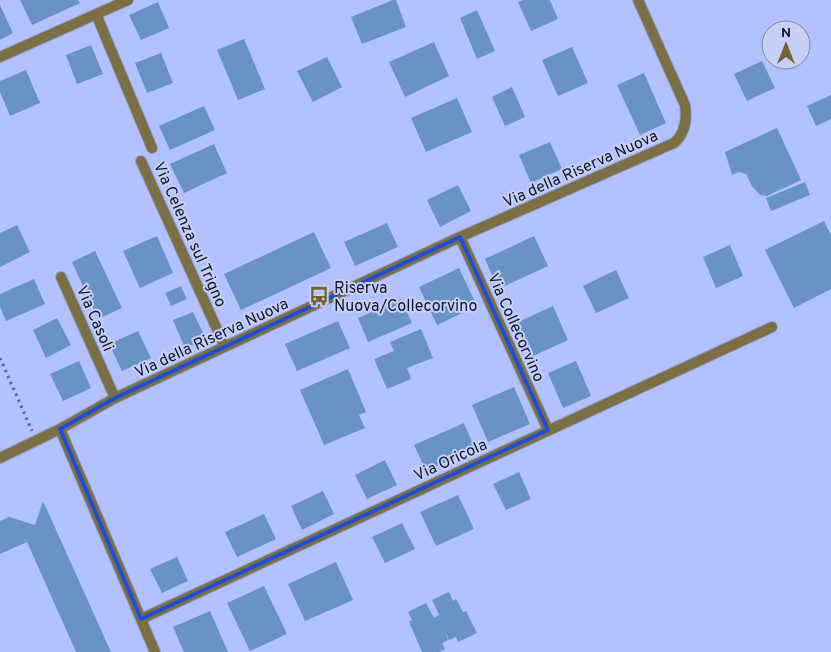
<svg xmlns="http://www.w3.org/2000/svg" width="831" height="652" font-family="Overpass,sans-serif">
	<style>
		.building { fill: #6993c5 }
		.lines { fill: none; stroke-linecap: round; stroke-linejoin: round }
		.minor-casing { stroke: #929fd5; stroke-width: 12 }
		.path { stroke: #5d678f; stroke-width: 3; stroke-dasharray: 2.5 4; stroke-linecap: butt }
		.minor { stroke: #7c6f43; stroke-width: 10 }
		.marked { fill: none; stroke: #1d4ed8; stroke-width: 4; stroke-linejoin: round }
		.labels { text-anchor: middle; stroke-width: 4; stroke-linejoin: round; paint-order: stroke }
		.street-label { font-size: 16px; fill: #11162c; stroke: #c6d0f5 }
		.poi-label { font-size: 16px; fill: #11162c; stroke: #c6d0f5; text-anchor: start }
	</style>
	<rect width="100%" height="100%" fill="#b2c1ff"/>
	<!-- building -->
	<path class="building" d="M20 0H78L80 3 32 25Z
		M393 0H396L406 27 362 44 351 17Z
		M523 0H550L558 19 531 31 518 2Z
		M158 2 169 28 141 40 129 15Z
		M0 5 13 33 0 40Z
		M477 10 495 51 477 59 460 18Z
		M244 39 265 89 238 100 217 50Z
		M434 42 449 76 405 97 389 62Z
		M91 45 103 74 77 84 66 55Z
		M572 47 588 83 558 96 542 60Z
		M161 53 173 83 147 93 135 63Z
		M327 57 342 87 313 102 297 71Z
		M762 61 775 88 747 101 734 74Z
		M26 70 40 103 10 116 0 92V81Z
		M644 73 666 123 640 135 617 85Z
		M512 87 525 117 505 126 492 97Z
		M831 95V119L816 126 807 106Z
		M457 98 472 132 426 152 411 118Z
		M204 106 215 130 170 150 159 126Z
		M777 128 801 180 767 196 760 195 752 186 746 174 739 172 732 175 725 152Z
		M550 142 562 169 531 183 519 155Z
		M214 144 227 173 184 193 170 164Z
		M805 182 810 195 771 211 766 198Z
		M458 185 471 211 440 227 427 200Z
		M824 221 831 235V289L794 308 765 250Z
		M387 223 398 247 355 266 344 242Z
		M17 225 30 252 0 267V233Z
		M314 232 331 268 241 310 224 274Z
		M157 236 173 273 140 288 123 251Z
		M534 236 548 266 498 289 485 259Z
		M730 245 743 276 716 288 703 257Z
		M95 251 122 308 98 319 72 262Z
		M459 268 477 306 437 325 419 287Z
		M616 270 629 298 596 313 583 286Z
		M34 279 45 304 6 321 0 307V294Z
		M181 286 187 299 171 306 165 293Z
		M401 299 412 323 368 342 358 318Z
		M553 306 568 340 531 357 516 323Z
		M193 312 206 339 185 348 173 320Z
		M57 318 71 345 46 358 33 330Z
		M338 321 350 348 297 371 285 344Z
		M421 329 433 358 407 368 411 379 387 389 374 359 394 351 390 342Z
		M138 331 151 358 122 371 109 344Z
		M79 361 91 388 63 401 50 374Z
		M576 361 591 396 563 408 548 373Z
		M348 369 366 412 359 415 365 428 324 445 300 390Z
		M514 387 530 424 488 442 472 405Z
		M464 423 475 449 426 471 414 445Z
		M385 460 397 485 367 499 355 475Z
		M519 472 531 499 506 510 493 484Z
		M323 491 334 514 302 530 291 506Z
		M458 495 474 529 436 546 420 512Z
		M43 501 111 652H76L27 542 0 554V521L9 517 35 525Z
		M264 514 276 539 237 557 225 532Z
		M402 523 415 549 385 563 372 537Z
		M177 557 188 581 162 593 150 569Z
		M336 562 353 600 305 621 288 584Z
		M264 586 287 634 250 651 227 603Z
		M449 592 453 601 456 599 463 612 466 611 477 633 458 642 456 637 449 640 445 631 448 640 442 643 445 649 439 652H422L409 622 412 620 408 612 426 603 434 618 439 615 432 600Z
		M210 611 228 652H184L173 627Z"/>
	<g class="lines">
		<defs>
			<path id="minor" d="M96 14 152 148
				M0 57 128 0
				M141 161 225 347
				M460 237 548 430
				M61 277 115 398
				M60 429 155 652
				M0 458 60 429 115 398 460 237 674 143C686 133 687 119 685 105L638 0
				M141 619 772 327"/>
		</defs>
		<!-- minor casing -->
		<use href="#minor" class="minor-casing"/>
		<!-- path -->
		<path class="path" d="M0 358 32 431"/>
		<!-- minor -->
		<use href="#minor" class="minor"/>
	</g>
	<!-- marked area -->
	<path class="marked" d="M460 237 548 430 141 619 60 429 115 398Z"/>
	<!-- icons -->
	<defs>
		<symbol id="bus-bare" viewBox="-9 -9 18 18"><path d="M-5-6H5V4H4V6H2V4H-2V6H-4V4H-5ZM-3.5-4V0h7V-4ZM-3.5 1.2v1.5H-2V1.2ZM2 1.2v1.5H3.5V1.2Z" fill="#736432" stroke="#c6d0f5" stroke-width="2.5" paint-order="stroke"/></symbol>
	</defs>
	<g fill-rule="evenodd">
		<use href="#bus-bare" x="305" y="282" width="28" height="28"/>
	</g>
	<g class="labels">
		<!-- street labels -->
		<g class="street-label">
			<text transform="translate(580 168) rotate(-24)" y="6">Via della Riserva Nuova</text>
			<text transform="translate(191 234) rotate(66)" y="6">Via Celenza sul Trigno</text>
			<text transform="translate(96 318) rotate(66)" y="6">Via Casoli</text>
			<text transform="translate(517 327) rotate(66)" y="6">Via Collecorvino</text>
			<text transform="translate(211 337) rotate(-25)" y="6">Via della Riserva Nuova</text>
			<text transform="translate(450 459) rotate(-25)" y="6">Via Oricola</text>
		</g>
		<!-- poi labels -->
		<g class="poi-label">
			<text x="334" y="293">Riserva<tspan x="334" dy="18">Nuova/Collecorvino</tspan></text>
		</g>
	</g>
	<!-- north arrow -->
	<g transform="translate(786 45)"><circle r="24" fill="#c6d0f5" stroke="#7e86a5"/>
	<path d="M0-4L9 19L0 12L-9 19Z" fill="#736432"/>
	<text y="-8" font-size="14" font-weight="bold" text-anchor="middle" fill="#11162c">N</text>
	</g>
</svg>
